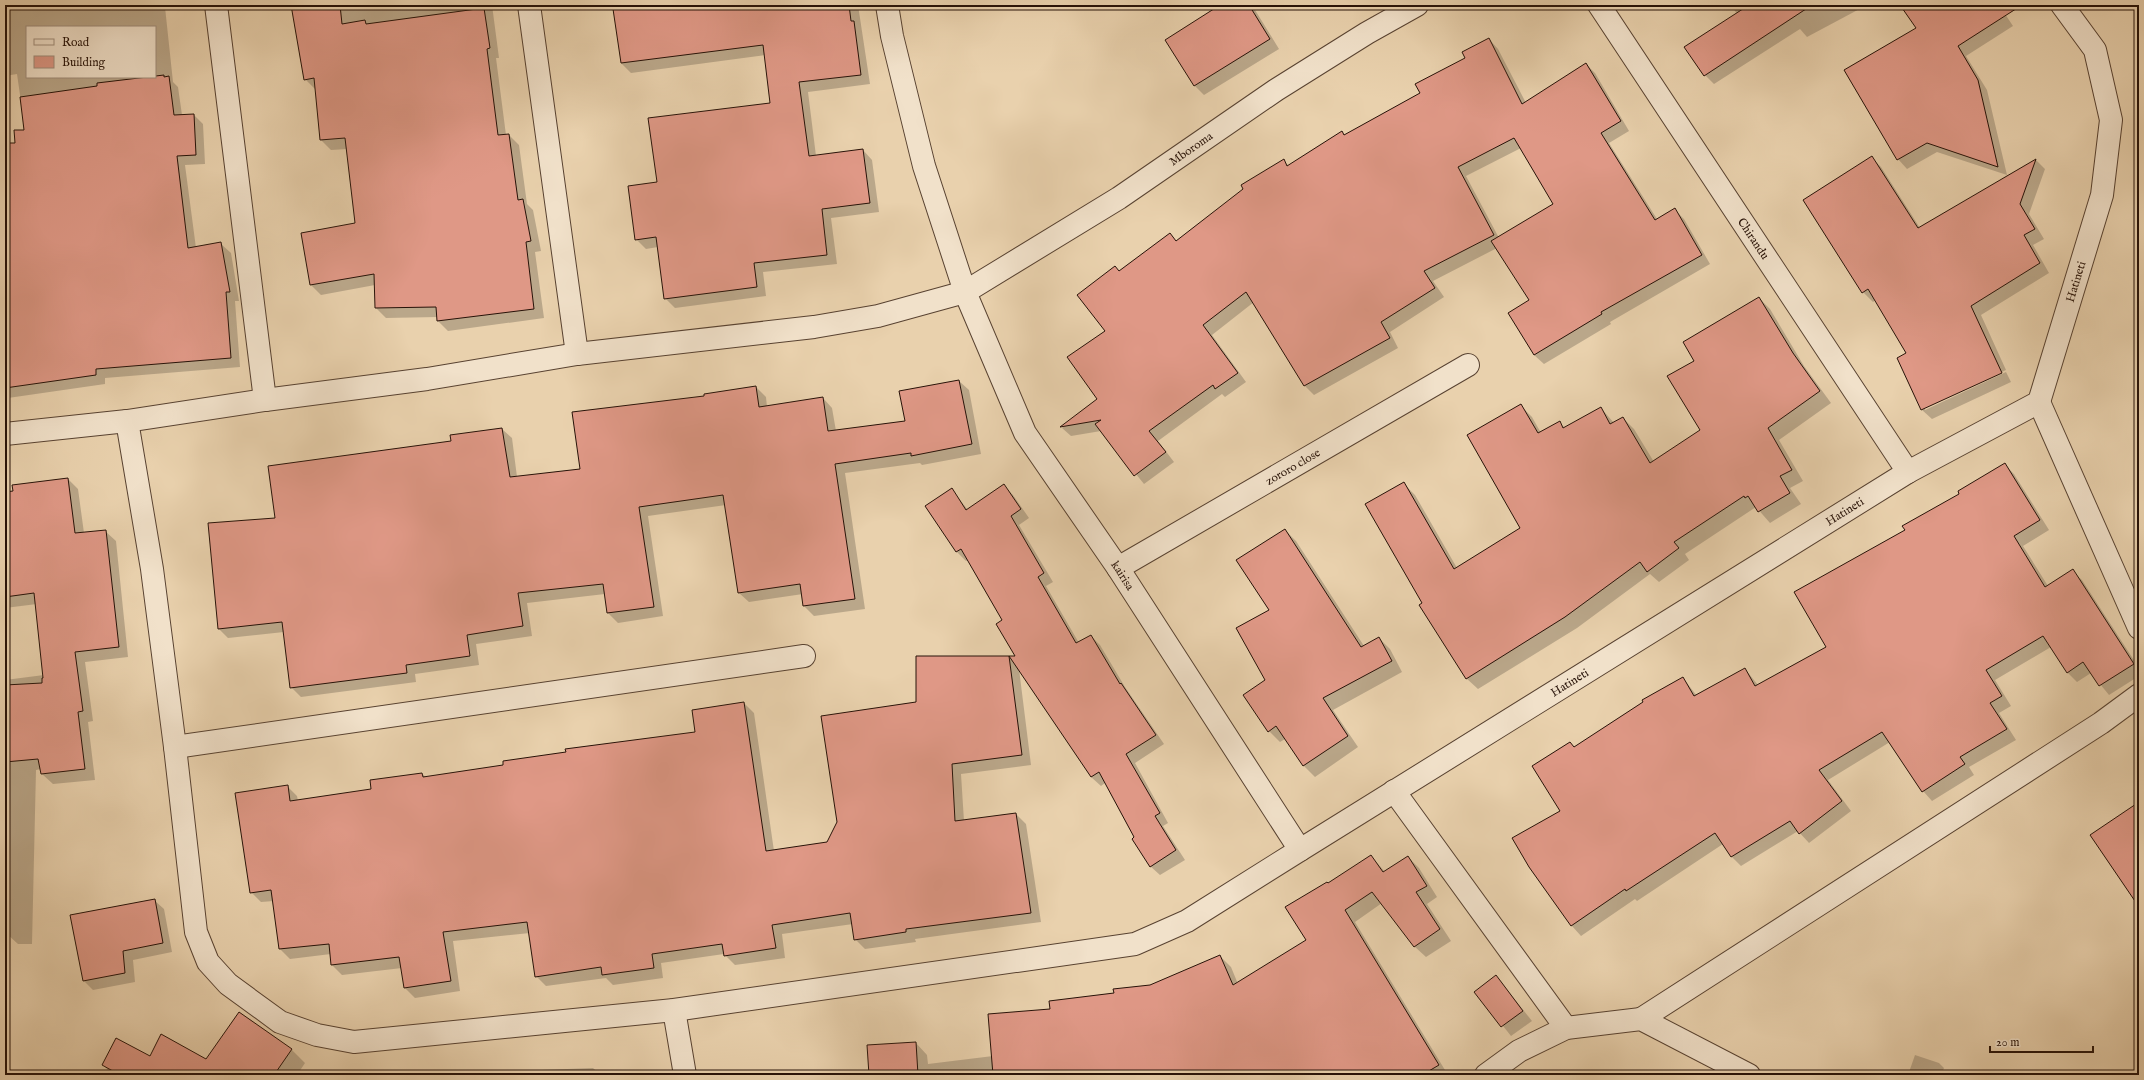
<svg xmlns="http://www.w3.org/2000/svg" width="2144" height="1080" font-family="'IM FELL English',serif">
	<style>
		.shadow { fill: #0003; fill-rule: evenodd }
		.building { fill: #df9886; stroke: #271208 }
		.lines { fill: none; stroke-linecap: round; stroke-linejoin: round }
		.street-casing { stroke: #584231; stroke-width: 24 }
		.street { stroke: #f1e1ca; stroke-width: 22 }
		.labels { text-anchor: middle; stroke-width: 3; stroke-linejoin: round; paint-order: stroke }
		.street-label { font-size: 12px; fill: #271208; stroke: #f1e1ca }
	</style>
	<rect width="100%" height="100%" fill="#e9d1ad"/>
	<filter id="stains"><feTurbulence type="fractalNoise" baseFrequency=".005" numOctaves="4"/><feColorMatrix values="0 0 0 0 .2 0 0 0 0 .09 0 0 0 0 .02 0 0 0 .5 -.17"/></filter>
	<radialGradient id="worn" r=".72"><stop offset=".6" stop-color="#630" stop-opacity="0"/><stop offset="1" stop-color="#630" stop-opacity=".3"/></radialGradient>
	<!-- shadow -->
	<path class="shadow" d="M5 5H164L165 7 173 82 178 87 182 115H194L203 124 205 164 185 165 196 248 221 244 231 253 239 301H235L240 367 105 378V384L8 398 5 395V144L16 143 25 130 17 74 5 76ZM27 27H155V77H27Z
		M292 5H492L499 58H496L506 135H509L519 145 527 204 533 210 541 251 535 252 544 318 448 331 438 321V317L386 318 376 308 375 285 321 295 311 285 356 224 347 149 331 150 321 140 316 90 305 79Z
		M616 5H858L870 84 808 92 816 156 863 150 872 160 879 212 831 218 837 264 763 272 766 296 675 308 665 298 658 247 646 249 636 239 658 183 771 103 765 55 631 73 621 63 615 10H617Z
		M1222 5H1252L1279 49 1204 95 1194 85Z
		M1731 5H1867L1807 37 1800 29 1714 84 1705 75 1737 14Z
		M1901 5H1999L2013 26 1966 56 1987 90 2007 175 1937 152 1907 169 1898 159 1917 28Z
		M1489 39 1498 49 1526 103 1586 64 1595 73 1629 131 1609 143 1657 219 1674 209 1684 219 1710 264 1610 322 1611 324 1544 364 1534 355 1530 300 1497 248 1433 281 1444 297 1390 332 1398 348 1314 395 1305 386 1254 302 1212 335 1246 382 1225 397 1222 394 1158 441 1174 462 1144 484 1101 431 1071 436 1062 428 1099 399 1106 331 1120 272 1170 234 1177 242 1284 161 1289 166 1342 132 1345 135 1421 93ZM1521 148 1554 204 1499 238 1466 176Z
		M1871 157 1881 167 1920 228 2036 160 2045 169 2029 214 2044 239 2033 245 2049 273 1981 315 2006 370 1925 408V410L2006 372 2011 382 1932 419 1922 410 1898 358 1907 354 1876 300 1873 302 1863 292Z
		M1759 298 1770 309 1804 366 1831 403 1779 440 1803 481 1790 488 1801 504 1770 523 1756 507 1685 554 1689 560 1659 582 1650 574 1577 628 1478 689 1466 678 1423 604 1404 484 1415 495 1457 568 1521 529V406L1532 417 1541 433 1559 422 1565 428 1601 408 1614 423 1623 418 1634 429 1654 462 1701 431 1695 361Z
		M959 381 969 390 981 454 922 465 920 463 845 473 865 609 814 616 804 606 803 594 749 602 739 593 726 505 648 516 663 616 618 623 608 613 605 594 527 603 532 636 476 644 479 665 415 674 416 682 301 697 291 687 284 632 228 638 218 628 276 519 452 441 502 429 512 438 517 477 581 470 706 397 756 387 766 397 767 407 823 398 832 408 836 431 906 422Z
		M2004 464 2014 474 2049 530 2023 546 2048 586 2072 571 2082 580 2139 668V676L2109 695 2091 673 2077 682 2067 672 2051 647 1995 680 2011 706 1999 713 2016 740 1969 767 1974 775 1932 801 1923 791 1890 742 1828 780 1851 811 1809 843 1798 831 1741 866 1732 857 1723 844 1637 901 1635 899 1581 936 1572 926 1529 867 1562 812 1570 743 1575 748 1683 678 1697 696 1745 669 1758 685 1827 647 1906 531Z
		M68 479 78 489 84 533 105 531 116 541 128 657 85 662 93 721 88 722 95 780 53 784 42 774 41 769 36 770 32 944H18L7 934 5 915V680L44 675 37 604 5 608V498Z
		M1004 486 1013 495 1029 518 1019 525 1053 582 1046 586 1079 643 1091 636 1100 645 1125 687 1164 744 1135 763 1168 823 1163 826 1185 860 1160 875 1150 866 1105 783 1101 786 1091 777 1019 669 1031 765 961 774 964 821 1016 814 1026 824 1041 922 915 939 916 942 865 949 855 939 853 924 782 934 785 958 735 965 724 954 661 963 663 978 613 985 606 978 546 986 536 976 530 933 453 941 460 991 415 998 405 988 402 968 342 975 332 965 331 954 290 959 280 949 274 901 261 902 251 892 287 786 297 796 298 801 373 790 422 774 426 777 504 766 697 733 744 703 754 713 774 851 828 843 917 703 1009 657 1012 660 1016 657 1004 621 968 560 966 561 957 552 927 507 952 490 968 510Z
		M1285 530 1296 541 1364 646 1379 638 1390 649 1402 672 1333 710 1358 747 1315 777 1304 766 1285 739 1280 742 1269 731 1245 695 1267 680 1270 610Z
		M1371 856 1385 872 1408 857 1419 868 1437 897 1427 904 1451 941 1426 957 1414 946 1382 903 1355 922 1448 1075H870L916 1043 927 1055 928 1064 993 1056 1052 1010 1151 986 1220 956 1231 967 1238 984 1307 941 1328 884Z
		M154 900 164 909 172 952 133 960 135 982 93 990 84 981Z
		M1496 976 1532 1021 1511 1036 1476 992Z
		M240 1014 292 1050 305 1063 297 1075H113L103 1065 150 1057 207 1060Z
		M1915 1055 1939 1063 1944 1068 1941 1075H1908Z
		M593 1068 601 1075H541V1070Z"/>
	<!-- building -->
	<path class="building" d="M291 5H340L342 24 365 20 366 24 484 8 490 48 487 49 498 135 509 134 518 200 523 199 531 241 526 242 534 309 437 321 436 307 375 308 374 274 310 285 301 233 355 223 345 138 320 140 314 78 304 80Z
		M649 5H849L851 21H854L861 75 799 82 809 156 863 149 870 203 822 209 827 255 754 263 757 287 664 299 656 237 635 240 628 186 657 182 648 118 770 103 763 45 621 63 613 9Z
		M1220 5H1249L1270 39 1194 86 1165 40Z
		M1749 5H1812L1704 76 1684 47Z
		M1900 5H2022L1958 46 1978 80 1998 167 1927 143 1897 160 1844 70 1916 28Z
		M1489 38 1522 104 1586 63 1621 121 1601 133 1655 220 1675 208 1702 255 1601 312 1602 314 1534 355 1508 313 1529 300 1491 241 1553 204 1514 138 1458 167 1494 235 1424 271 1435 288 1381 322 1390 338 1304 386 1246 292 1203 325 1238 373 1215 389 1213 385 1149 431 1166 452 1134 476 1095 424 1101 420 1060 427 1097 399 1067 357 1105 331 1077 295 1115 266 1119 271 1170 233 1176 241 1243 189 1241 185 1284 159 1287 166 1342 131 1344 135 1420 93 1415 84 1465 58 1462 52Z
		M164 75V77L169 76 174 115 194 114 196 155 177 156 188 248 221 242 230 292H226L231 358 96 369V375L5 388V217H8L5 180V143H15L14 130H24L20 97 97 86V83Z
		M1872 156 1918 228 2036 159 2020 204 2035 229 2024 235 2040 263 1971 306 2002 373 1921 410 1897 358 1906 353 1868 289 1862 293 1803 200Z
		M1759 297 1793 353 1820 391 1768 428 1792 470 1780 476 1790 493 1758 512 1748 496 1745 498 1744 496 1674 542 1679 548 1647 572 1640 562 1565 617 1466 679 1419 605 1422 603 1365 504 1404 482 1454 569 1520 528 1467 435 1521 404 1538 433 1560 421 1563 428 1601 407 1610 424 1623 417 1650 463 1700 430 1667 376 1694 361 1683 342Z
		M959 380 972 444 911 456V453L835 464 855 599 803 606 800 584 738 593 723 495 639 507 654 607 607 613 603 584 518 593 523 626 467 635 470 656 406 665 407 673 290 688 282 622 218 629 208 523 275 518 268 466 451 441 450 435 502 428 510 477 580 469 572 412 704 396V394L756 386 759 407 823 397 828 431 905 421 899 391Z
		M2005 463 2040 520 2014 536 2045 587 2073 569 2134 664 2099 686 2083 662 2067 673 2043 636 1986 670 2002 696 1990 703 2007 729 1960 757 1965 764 1922 792 1882 732 1819 770 1842 801 1799 834 1790 821 1731 857 1715 833 1626 891 1625 889 1571 926 1529 867 1512 838 1560 811 1532 766 1570 742 1574 747 1643 702 1642 700 1683 677 1694 696 1745 668 1755 686 1826 647 1794 592 1905 530 1902 526 1959 494 1958 491Z
		M68 478 75 533 106 530 119 647 75 652 83 711 78 712 85 769 41 774 38 759 5 762V685L42 683V678H43L34 593 5 597V492L13 491 12 485Z
		M1004 484 1021 509 1011 516 1044 573 1038 577 1076 643 1091 635 1120 684 1121 683 1156 735 1126 754 1160 813 1155 816 1176 850 1150 867 1132 839 1134 837 1099 772 1091 777 1009 656H1015L996 624 1002 620 961 549 956 552 925 506 952 488 966 510Z
		M1285 529 1361 647 1379 637 1392 661 1323 698 1348 736 1303 766 1276 726 1268 732 1243 695 1265 680 1236 628 1269 610 1236 560Z
		M916 656H1009L1022 755 952 764 955 821 1016 813 1031 913 906 929V932L854 940 850 913 772 925 776 948 724 956 722 944 652 954 654 968 602 975 601 967 535 977 527 922 443 932 451 981 404 988 399 957 331 965 329 944 279 949 271 890 250 893 235 793 288 785 290 801 371 789 370 780 422 773 423 777 503 765V761L566 752 565 749 695 732 692 710 744 702 766 851 827 842 837 822 821 716 916 702Z
		M2139 802V907L2090 835Z
		M1371 855 1383 872 1408 856 1427 886 1416 892 1440 929 1414 947 1372 892 1345 910 1439 1065 1422 1075H993L988 1014 1050 1009 1049 1001 1114 993 1113 989 1150 985 1220 955 1233 985 1306 940 1285 907 1327 882 1328 883Z
		M155 899 163 943 123 951 125 973 83 981 70 915Z
		M1496 975 1523 1011 1501 1027 1474 992Z
		M239 1012 292 1049 274 1075H120L102 1065 116 1038 150 1056 161 1034 206 1059Z
		M916 1042 918 1075H869L867 1045Z"/>
	<g class="lines">
		<defs>
			<g id="street">
				<path d="M216 5 265 400"/>
				<path d="M529 5 577 354"/>
				<path id="s1" d="M887 5 892 36 924 166 965 292 1025 433 1118 568 1300 850"/>
				<path id="s2" d="M1599 5 1908 472"/>
				<path d="M2039 402 2139 628"/>
				<path id="s3" d="M127 421 152 569 175 747 196 932 208 962 228 984 280 1022 317 1035 354 1042 674 1010 1135 944 1187 921 1300 850 1908 472 2039 402 2102 195 2111 120 2095 50 2062 5"/>
				<path id="s4" d="M5 434 127 421 265 400 427 379 577 354 814 327 878 316 965 292 1119 198 1276 90 1367 33 1417 5"/>
				<path id="s5" d="M1118 568 1468 365"/>
				<path d="M175 747 804 656"/>
				<path d="M1394 791 1566 1028"/>
				<path d="M674 1010 685 1075"/>
				<path d="M1641 1019 2101 723 2139 695"/>
				<path d="M1486 1075 1519 1051 1566 1028 1641 1019 1749 1075"/>
			</g>
		</defs>
		<!-- street casing -->
		<use href="#street" class="street-casing"/>
		<!-- street -->
		<use href="#street" class="street"/>
	</g>
	<g class="labels">
		<!-- street labels -->
		<g class="street-label">
			<text dy="4" stroke="none"><textPath href="#s4" startOffset="1239">Mboroma</textPath></text>
			<text dy="4" stroke="none"><textPath href="#s2" startOffset="280">Chirandu</textPath></text>
			<text dy="4" stroke="none"><textPath href="#s3" startOffset="2687">Hatineti</textPath></text>
			<text dy="4" stroke="none"><textPath href="#s5" startOffset="202">zororo close</textPath></text>
			<text dy="4" stroke="none"><textPath href="#s3" startOffset="2338">Hatineti</textPath></text>
			<text dy="4" stroke="none"><textPath href="#s1" startOffset="624">kairisa</textPath></text>
			<text dy="4" stroke="none"><textPath href="#s3" startOffset="2014">Hatineti</textPath></text>
		</g>
	</g>
	<!-- margin -->
	<rect width="2144" height="1080" fill="none" stroke="#e9d1ad" stroke-width="20"/>
	<rect x="6" y="6" width="2132" height="1068" fill="none" stroke="#271208" stroke-width="2"/>
	<rect x="10" y="10" width="2124" height="1060" fill="none" stroke="#271208"/>
	<!-- legend -->
	<rect x="26" y="26" width="130" height="52" fill="#f1e1ca" stroke="#a08e7c"/>
	<rect x="34" y="39" width="20" height="6" fill="#f1e1ca" stroke="#a08e7c"/>
	<text x="62" y="46" font-size="12" fill="#271208">Road</text>
	<rect x="34" y="56" width="20" height="12" fill="#df9886" stroke="#a08e7c"/>
	<text x="62" y="66" font-size="12" fill="#271208">Building</text>
	<!-- scale -->
	<path d="M1990 1046v6h103v-6" fill="none" stroke="#271208" stroke-width="2"/>
	<text x="1996" y="1046" font-size="12" fill="#271208" stroke="#f1e1ca" stroke-width="3" paint-order="stroke">20 m</text>
	<rect width="100%" height="100%" filter="url(#stains)"/>
	<rect width="100%" height="100%" fill="url(#worn)"/>
</svg>
